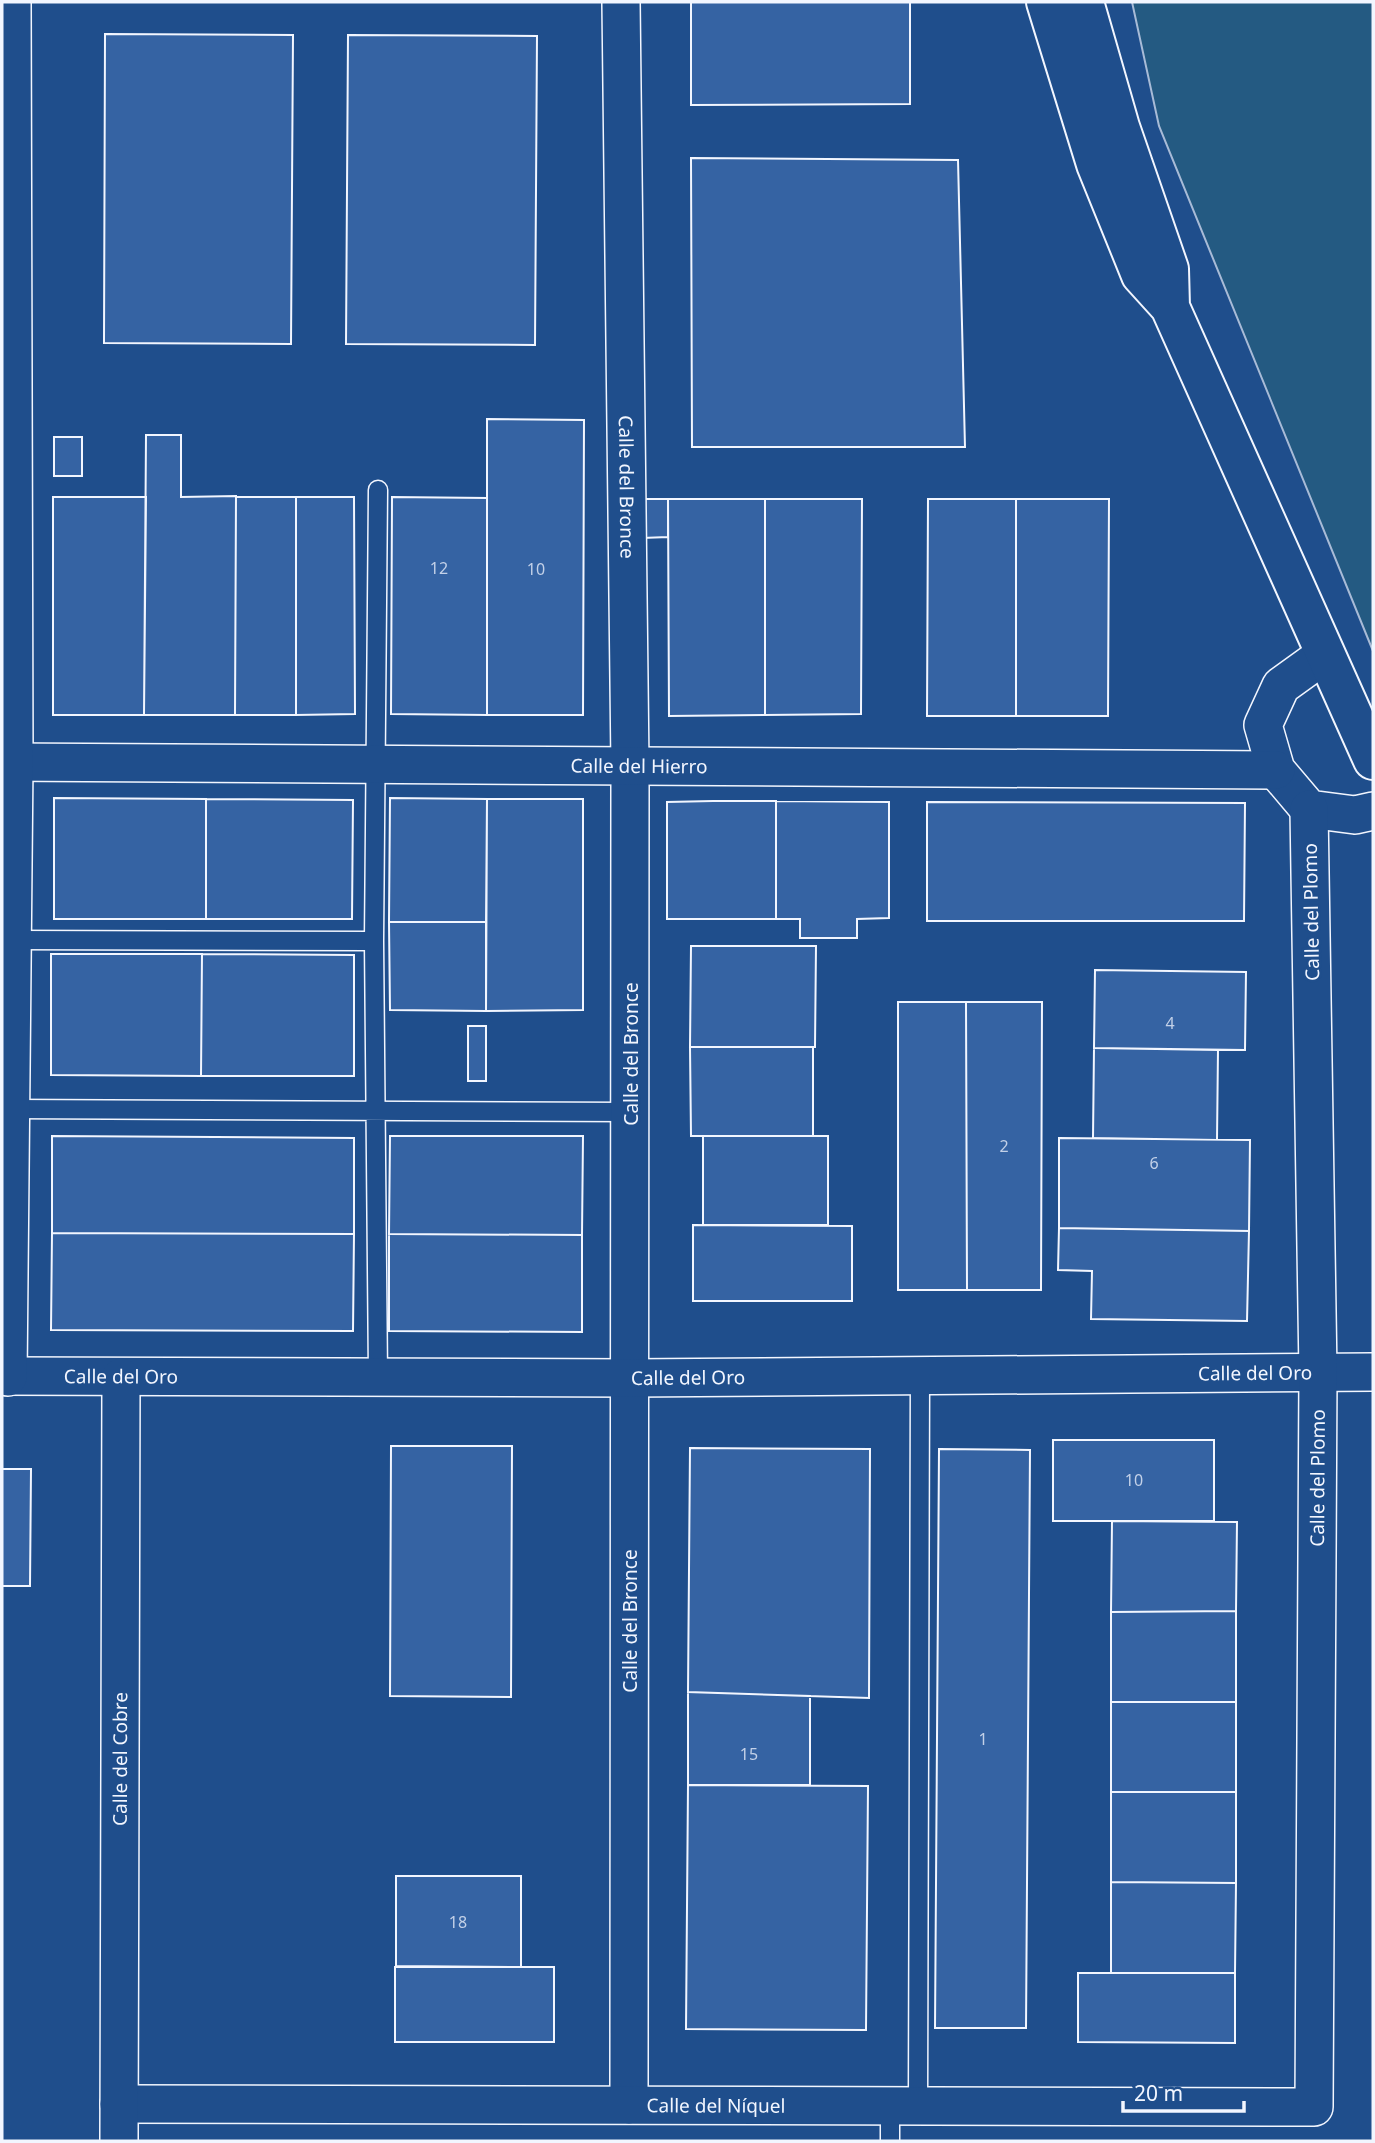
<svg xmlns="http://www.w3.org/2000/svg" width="1375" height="2143" font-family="'Noto Sans',sans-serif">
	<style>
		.green { fill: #245a82; stroke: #a8bbd7; stroke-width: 2 }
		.building { fill: #3563a3; stroke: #f2f6ff; stroke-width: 2 }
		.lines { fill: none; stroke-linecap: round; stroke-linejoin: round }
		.lane-casing { stroke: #f2f6ff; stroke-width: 21 }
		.street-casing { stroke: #f2f6ff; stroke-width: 40 }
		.secondary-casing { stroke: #f2f6ff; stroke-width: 42 }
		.lane { stroke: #1f4e8c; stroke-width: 18 }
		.street { stroke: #1f4e8c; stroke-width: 37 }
		.secondary { stroke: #1f4e8c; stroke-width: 38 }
		.labels { text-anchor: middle; stroke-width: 5; stroke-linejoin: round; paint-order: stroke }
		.number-label { font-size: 16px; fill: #c3d1e8 }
		.street-label { font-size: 19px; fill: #f2f6ff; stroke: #1f4e8c }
	</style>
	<rect width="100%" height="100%" fill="#1f4e8c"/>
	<!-- green -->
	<path class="green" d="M1132 2H1373V651L1159 126Z"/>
	<!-- building -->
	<path class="building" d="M691 2H910V104L691 105Z
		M105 34 293 35 291 344 104 343Z
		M348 35 537 36 535 345 346 344Z
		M691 158 958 160 965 447H692Z
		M487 419 584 420 583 715H487Z
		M146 435H181V497L236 496 235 715H144Z
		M54 437H82V476H54Z
		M53 497H146L144 715H53Z
		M236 497H296V715H235Z
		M296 497H354L355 714 296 715Z
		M392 497 487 498V715L391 714Z
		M642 499H668V537L642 538Z
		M668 499H765V715L669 716Z
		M765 499H862L861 714 765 715Z
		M928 499H1016V716H927Z
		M1016 499H1109L1108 716H1016Z
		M54 798 206 799V919H54Z
		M390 798 487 799 486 922H389Z
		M206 799 353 800 352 919H206Z
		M487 799H583V1010L486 1011Z
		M713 801H776V919H667V802Z
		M776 801 889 802V918L857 919V938H800V919H776Z
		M927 802 1245 803 1244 921H927Z
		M389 922H486V1011L390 1010Z
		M691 946H816L815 1047H690Z
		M51 954H202L201 1076 51 1075Z
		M202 954 354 955V1076H201Z
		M1095 970 1246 972 1245 1050 1094 1048Z
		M898 1002H966L967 1290H898Z
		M966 1002H1042L1041 1290H967Z
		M468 1026H486V1081H468Z
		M690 1047H813V1136H691Z
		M1094 1048 1218 1050 1217 1140 1093 1138Z
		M52 1136 354 1138V1234L52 1233Z
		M390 1136H583L582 1235 389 1234Z
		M703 1136H828V1225H703Z
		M1059 1138 1250 1140 1249 1231 1059 1228Z
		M693 1225 852 1226V1301H693Z
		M1059 1228 1249 1231 1247 1321 1091 1319 1092 1271 1058 1270Z
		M52 1233 354 1234 353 1331 51 1330Z
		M389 1234 582 1235V1332L389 1331Z
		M1053 1440H1214V1521H1053Z
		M391 1446H512L511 1697 390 1696Z
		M690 1448 870 1449 869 1698 688 1692Z
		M939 1449 1030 1450 1026 2028H935Z
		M2 1469H31L30 1586H2Z
		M1112 1521 1237 1522 1236 1611 1111 1612Z
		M1236 1611V1702H1111V1612Z
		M688 1692 810 1696V1785H688Z
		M1111 1702H1236V1792H1111Z
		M688 1785 868 1786 866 2030 686 2029Z
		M1111 1792H1236V1883L1111 1882Z
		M396 1876H521V1967L396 1966Z
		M1111 1882 1236 1883 1235 1973H1111Z
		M395 1967H554V2042H395Z
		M1078 1973H1235V2043L1078 2042Z"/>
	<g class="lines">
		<defs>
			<path id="lane" d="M378 490 374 941 378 1377
				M13 940 374 941
				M10 1109 631 1112
				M890 2106V2141
				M918 2106 920 1376"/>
			<g id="street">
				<path id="s1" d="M621 2 630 766 629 2105"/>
				<path d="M1324 655 1281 686 1263 725 1276 770 1309 809 1355 815 1373 811"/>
				<path id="s2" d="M2 762 1276 770"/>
				<path id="s3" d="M2 1376 631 1378 1373 1372"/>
				<path d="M8 1377 14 762 12 2"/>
				<path id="s4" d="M119 2104 1314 2107 1318 1373 1309 809"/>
				<path id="s5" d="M119 2141 121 1377"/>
			</g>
			<path id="secondary" d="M1046 2 1096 164 1141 275 1170 307 1373 760
				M1084 2 1120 127 1169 269 1170 307"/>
		</defs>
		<!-- lane casing -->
		<use href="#lane" class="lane-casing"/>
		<!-- street casing -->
		<use href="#street" class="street-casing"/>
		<!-- secondary casing -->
		<use href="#secondary" class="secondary-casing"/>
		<!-- lane -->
		<use href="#lane" class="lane"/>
		<!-- street -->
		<use href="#street" class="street"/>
		<!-- secondary -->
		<use href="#secondary" class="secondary"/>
	</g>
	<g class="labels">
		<!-- number labels -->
		<g class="number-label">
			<text x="439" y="574">12</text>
			<text x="536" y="575">10</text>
			<text x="1170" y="1029">4</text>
			<text x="1004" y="1152">2</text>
			<text x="1154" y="1169">6</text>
			<text x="1134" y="1486">10</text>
			<text x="983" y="1745">1</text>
			<text x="749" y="1760">15</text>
			<text x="458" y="1928">18</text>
		</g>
		<!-- street labels -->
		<g class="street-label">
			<text dy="7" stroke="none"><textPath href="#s1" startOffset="485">Calle del Bronce</textPath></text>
			<text dy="7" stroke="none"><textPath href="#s2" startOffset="637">Calle del Hierro</textPath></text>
			<text transform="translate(1311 912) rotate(-91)" y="7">Calle del Plomo</text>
			<text transform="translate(631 1054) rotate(-90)" y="7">Calle del Bronce</text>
			<text dy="7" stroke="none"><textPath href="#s3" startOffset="1253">Calle del Oro</textPath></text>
			<text dy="7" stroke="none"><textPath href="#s3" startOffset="119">Calle del Oro</textPath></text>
			<text dy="7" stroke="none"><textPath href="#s3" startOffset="686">Calle del Oro</textPath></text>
			<text dy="7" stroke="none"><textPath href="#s4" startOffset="1824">Calle del Plomo</textPath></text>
			<text transform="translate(630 1621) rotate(-90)" y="7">Calle del Bronce</text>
			<text dy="7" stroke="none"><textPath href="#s5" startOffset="382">Calle del Cobre</textPath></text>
			<text dy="7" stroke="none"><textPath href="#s4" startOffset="597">Calle del Níquel</textPath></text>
		</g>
	</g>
	<!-- border -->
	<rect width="1375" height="2143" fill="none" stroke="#f2f6ff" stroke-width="7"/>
	<!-- scale -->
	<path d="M1123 2101v10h121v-10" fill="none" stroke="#f2f6ff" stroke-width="3.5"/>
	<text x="1134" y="2101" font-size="21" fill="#f2f6ff" stroke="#1f4e8c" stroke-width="5" paint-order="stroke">20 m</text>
</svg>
